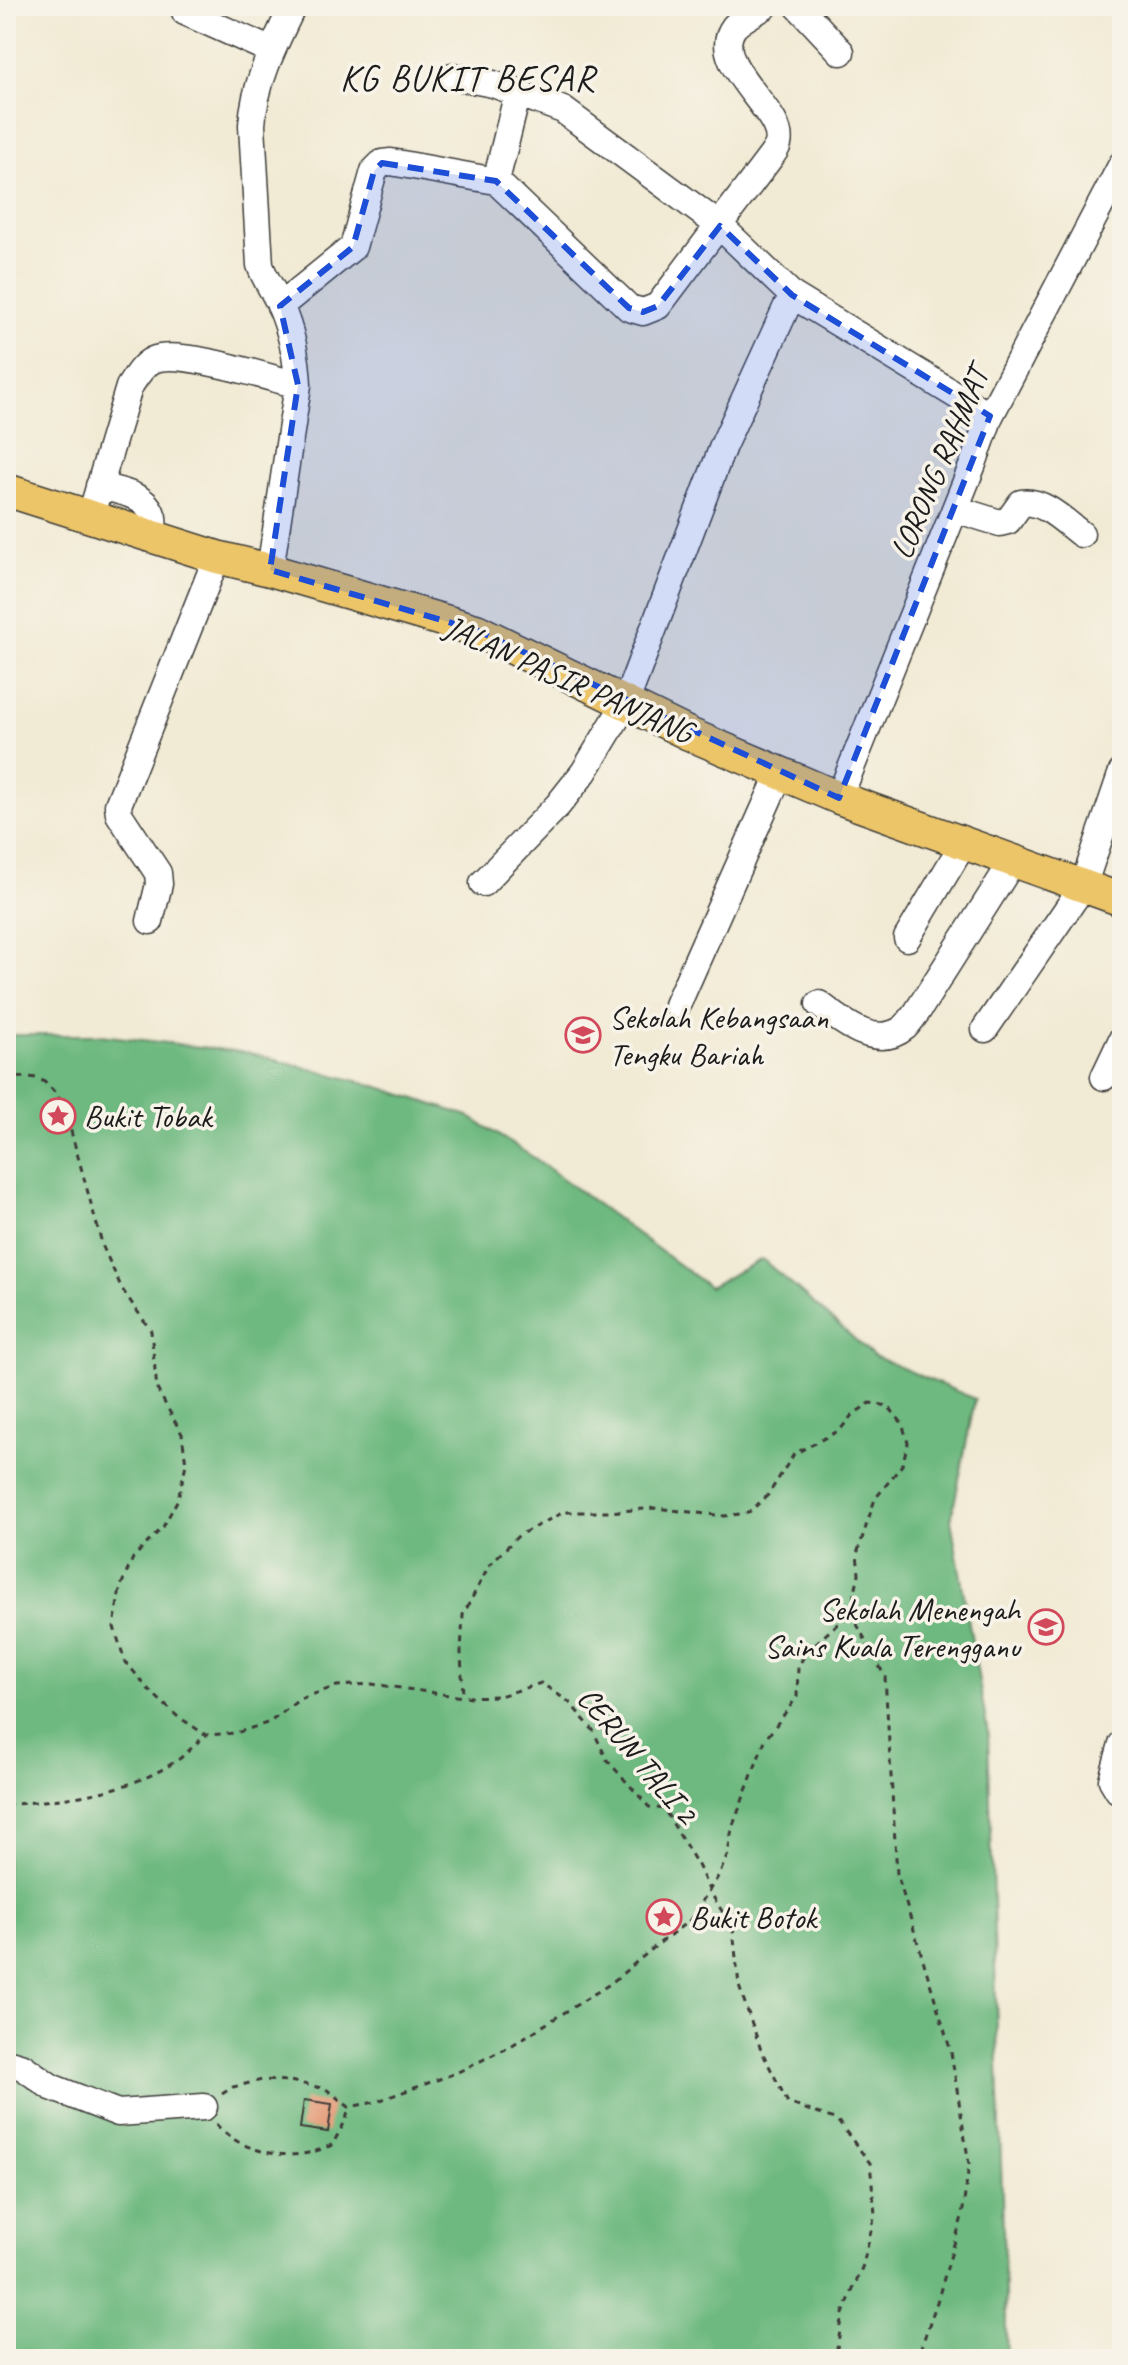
<svg xmlns="http://www.w3.org/2000/svg" width="1128" height="2365" font-family="Caveat,sans-serif">
	<style>
		.forest { fill: #6eb980; stroke: #456a4e; stroke-width: 2 }
		.building { fill: #e59f7d }
		.lines { fill: none; stroke-linecap: round; stroke-linejoin: round }
		.minor-casing { stroke: #3c3b38; stroke-width: 29 }
		.major-casing { stroke: #3c3b38; stroke-width: 35 }
		.path { stroke: #3c3b38; stroke-width: 3; stroke-dasharray: 6 6; stroke-linecap: butt }
		.minor { stroke: #fff; stroke-width: 26 }
		.major { stroke: #edc569; stroke-width: 32 }
		.marked { fill: #1d4ed8; fill-opacity: 0.2; stroke: #1d4ed8; stroke-width: 6; stroke-dasharray: 16 10; stroke-linejoin: round }
		.labels { text-anchor: middle; stroke-width: 7; stroke-linejoin: round; paint-order: stroke }
		.street-label { font-size: 32px; fill: #1c1c1c; stroke: #f7f3e8 }
		.poi-label { font-size: 32px; fill: #1c1c1c; stroke: #f7f3e8; text-anchor: start }
		.quarter-label { font-size: 36px; letter-spacing: 2px; fill: #1c1c1c; stroke: #f7f3e8 }
	</style>
	<rect width="100%" height="100%" fill="#f7f3e8"/>
	<filter id="ink" filterUnits="userSpaceOnUse"><feTurbulence type="fractalNoise" baseFrequency=".0125" numOctaves="2"/><feDisplacementMap in="SourceGraphic" scale="16" xChannelSelector="R" yChannelSelector="G"/><feConvolveMatrix kernelMatrix="1 2 1 2 8 2 1 2 1" color-interpolation-filters="sRGB"/></filter>
	<filter id="wash" filterUnits="userSpaceOnUse"><feTurbulence type="fractalNoise" baseFrequency=".006" numOctaves="4" result="noise"/><feDisplacementMap in="SourceGraphic" scale="32" xChannelSelector="R" yChannelSelector="G"/><feGaussianBlur stdDeviation="1.8" result="paint"/><feColorMatrix in="noise" values="0 0 0 0 0 0 0 0 0 0 0 0 0 0 0 0 0 1.4 0 .05"/><feComposite in="paint" operator="in"/></filter>
	<g filter="url(#wash)">
		<rect width="100%" height="100%" fill="#f1ead4"/>
		<!-- forest -->
		<path class="forest" d="M6 1035H101L250 1053 376 1086 468 1116 536 1159 709 1287 762 1259 874 1356 975 1399 951 1520 988 1733 1007 2359H6Z"/>
		<g id="blocks">
			<!-- building -->
			<path class="building" d="M304 2100 332 2104 328 2132 300 2128Z"/>
		</g>
	</g>
	<g filter="url(#ink)">
		<use href="#blocks" fill-opacity="0" stroke="#3c3b38" stroke-width="2"/>
		<g class="lines">
			<defs>
				<path id="minor" d="M183 6 185 12 272 51
					M798 6 841 52
					M452 76 493 84 563 110 720 226 792 295 990 416
					M518 92 496 181 629 308 643 312 658 306 772 155C774 152 777 148 778 144 787 112 706 64 734 27 741 19 756 12 765 6
					M280 306 353 247 374 171 382 163 391 162 496 181
					M99 486C118 491 147 494 153 517 154 522 153 531 153 537
					M955 509 1000 523 1008 521 1021 503C1043 499 1065 522 1081 534
					M90 518 129 387C135 378 142 365 153 360 178 348 269 378 298 385
					M270 570 298 385C297 358 291 330 280 305 274 291 265 280 260 265L252 125C254 84 275 43 293 6
					M839 798 973 464 990 416 1122 164
					M483 883 558 805 584 772 625 704 723 446 792 295
					M150 921 159 884 158 873 119 814 118 805 217 557
					M907 938 963 844
					M819 1004C842 1021 876 1051 905 1027 909 1023 913 1017 917 1012L1013 861
					M677 1005 780 773
					M985 1029 1083 886 1122 772
					M1104 1077 1122 1039
					M1122 1744 1112 1780 1118 1790 1122 1791
					M6 2062 23 2067 51 2087 118 2113 204 2107"/>
				<path id="major" d="M6 490 217 557 270 570 476 630 689 734 839 798 1122 900"/>
			</defs>
			<!-- minor casing -->
			<use href="#minor" class="minor-casing"/>
			<!-- major casing -->
			<use href="#major" class="major-casing"/>
			<!-- path -->
			<path class="path" d="M6 1079C40 1074 45 1077 64 1106L103 1247 122 1289 151 1331 157 1389 182 1434 186 1464 178 1499 163 1527 133 1558 120 1588 114 1627 125 1661 149 1690 177 1716 206 1735 236 1733 270 1722 300 1699 337 1686 372 1684 463 1697 500 1696 541 1683 569 1702 593 1730 607 1760 649 1807 664 1809 699 1867 709 1890 733 1929 739 1986 761 2050 788 2103 837 2120 870 2163 875 2214 863 2265 843 2314 835 2359
				M851 1613 885 1677 897 1874 951 2052 969 2164 962 2217 937 2302 917 2359
				M6 1805C63 1799 123 1795 173 1763 185 1756 195 1744 206 1735
				M222 2094 233 2087 262 2080 290 2081 326 2089 349 2107 375 2102 456 2073 509 2047 610 1984 657 1945 690 1920 719 1875 728 1854 732 1828 765 1740 797 1697 798 1667 807 1651 850 1613 859 1574 857 1554 875 1499 902 1465 908 1443 902 1423 888 1406 870 1403 852 1415 840 1430 794 1454 768 1495 748 1513 724 1516 655 1508 610 1512H564L519 1535 490 1564 463 1615 461 1652 463 1697
				M216 2124C237 2149 277 2159 308 2153 316 2152 324 2148 332 2145L346 2120 349 2107"/>
			<!-- minor -->
			<use href="#minor" class="minor"/>
			<!-- major -->
			<use href="#major" class="major"/>
		</g>
	</g>
	<!-- marked area -->
	<path class="marked" d="M382 163 496 181 629 308 643 312 658 306 720 226 792 295 990 416 839 798 476 630 270 570 298 385 280 306 353 247 374 171Z"/>
	<!-- icons -->
	<defs>
		<symbol id="school-ring" viewBox="-11 -11 22 22"><circle r="9.5" fill="#f7f3e8" stroke="#d1495b" stroke-width="1.5"/><path d="M0-5L7-2L0 1L-7-2ZM-4 1L0 2.5L4 1V4Q0 6-4 4Z" fill="#d1495b"/></symbol>
		<symbol id="sight-ring" viewBox="-11 -11 22 22"><circle r="9.5" fill="#f7f3e8" stroke="#d1495b" stroke-width="1.5"/><path d="M0-6L1.8-2.2L6-1.7L2.9 1.2L3.7 5.4L0 3.3L-3.7 5.4L-2.9 1.2L-6-1.7L-1.8-2.2Z" fill="#d1495b"/></symbol>
	</defs>
	<g fill-rule="evenodd">
		<use href="#school-ring" x="563" y="1015" width="40" height="40"/>
		<use href="#sight-ring" x="38" y="1096" width="40" height="40"/>
		<use href="#school-ring" x="1026" y="1607" width="40" height="40"/>
		<use href="#sight-ring" x="644" y="1897" width="40" height="40"/>
	</g>
	<g class="labels">
		<!-- street labels -->
		<g class="street-label">
			<text transform="translate(939 463) rotate(-67)" y="11">LORONG RAHMAT</text>
			<text transform="translate(569 679) rotate(24)" y="11">JALAN PASIR PANJANG</text>
			<text transform="translate(638 1755) rotate(50)" y="11">CERUN TALI 2</text>
		</g>
		<!-- poi labels -->
		<g class="poi-label">
			<text x="609" y="1028">Sekolah Kebangsaan<tspan x="609" dy="37">Tengku Bariah</tspan></text>
			<text x="84" y="1127">Bukit Tobak</text>
			<text x="1020" y="1620" text-anchor="end">Sekolah Menengah<tspan x="1020" dy="37">Sains Kuala Terengganu</tspan></text>
			<text x="690" y="1928">Bukit Botok</text>
		</g>
		<!-- quarter labels -->
		<g class="quarter-label">
			<text x="468" y="90">KG BUKIT BESAR</text>
		</g>
	</g>
	<!-- margin -->
	<rect width="1128" height="2365" fill="none" stroke="#f7f3e8" stroke-width="32"/>
</svg>
